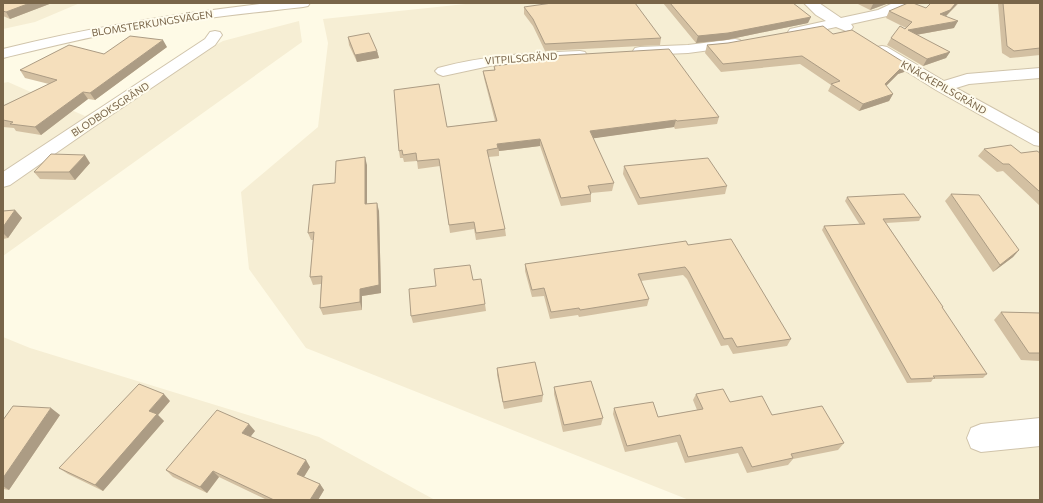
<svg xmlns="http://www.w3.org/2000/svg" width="1043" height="503" font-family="Commissioner,sans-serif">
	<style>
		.residential { fill: #f6eed4 }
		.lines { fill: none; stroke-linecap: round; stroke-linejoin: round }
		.minor-casing { stroke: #d0c4ab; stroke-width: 2 }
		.minor { fill: #fff; fill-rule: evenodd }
		.wall { fill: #d3c0a2 }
		.shaded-wall { fill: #ac9c84 }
		.building { fill: #f5dfbc; stroke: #ac9c84 }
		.labels { text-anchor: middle; stroke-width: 4; stroke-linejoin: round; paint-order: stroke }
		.far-street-label { font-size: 10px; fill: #796549; stroke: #fffced }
	</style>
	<rect width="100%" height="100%" fill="#fefae6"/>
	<!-- residential -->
	<path class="residential" d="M3 3H80L35 22 3 29Z
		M475 3H1040V500H689L306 348 249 269 241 192 318 127 328 43 323 19Z
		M299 21 302 42 3 256V83L8 82 85 116 223 41Z
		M3 337 30 348 319 437 435 500H3Z"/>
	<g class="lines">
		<defs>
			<path id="minor" d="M269 3H310L308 6 303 7C240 14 176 21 113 33 76 40 40 49 3 58V49C91 27 180 13 269 3Z
				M804 3H819L841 18 878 10 893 3H911L909 6 887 16 851 24 853 27 851 30 846 31 836 27 795 36 790 35 788 32 790 29 826 21 816 15Z
				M215 31 220 32 222 35 215 45 92 128 10 185 3 187V172L205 39 210 32Z
				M735 39 740 40 742 43 740 46 688 53 640 55 635 54 633 51 635 48 640 47 688 45Z
				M882 46 887 47 944 81 967 74 1040 68V78L969 84 956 88 1040 134V146L1034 145 936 90 877 53 875 50 877 47Z
				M580 51 585 52 587 55 585 58 494 65 443 76 438 74 435 71 438 68C485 55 532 53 580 51Z
				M1040 418V446L981 452 971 448 967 438 971 428 981 424Z"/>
		</defs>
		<!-- minor casing -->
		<use href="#minor" class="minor-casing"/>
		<!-- minor -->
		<use href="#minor" class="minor"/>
	</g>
	<!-- wall -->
	<path class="wall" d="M3 3H52L10 19 3 16Z
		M663 3H793L808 23 726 40 696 43Z
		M856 3H889L870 10Z
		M998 3H1040V55L1010 58 1002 53Z
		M958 4 946 16 954 28 916 35 950 52 946 58 923 66 887 45 891 38 906 28 886 18 889 11 926 8Z
		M524 7 661 38 660 45 545 51 533 26 524 14Z
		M833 34 908 65 904 72 898 74 886 86 893 94 889 101 859 111 828 91 831 85 800 64 721 72 705 53 707 45Z
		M348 37 377 51 379 58 357 62 349 45Z
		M167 47 95 100 88 99 41 135 16 131 14 128 3 127V106L49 84 25 78 20 70 104 54Z
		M550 56 719 117 717 124 675 129 674 127 593 138 614 183 612 191 591 193V202L561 206 540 146 499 151V156L488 157 505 229 506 236 476 240 474 229 450 233 440 166 418 169 417 161 404 162 403 158H400L399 151 447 127 495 121 484 78 483 71 494 70V66L550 60Z
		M984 149 1021 153H1040V206L1003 171 997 172 978 156Z
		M90 163 75 180 40 179 34 172Z
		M367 165V204L379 211 381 293 362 296V310L323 315 320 308 321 284 313 285 310 277 313 240H311L308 233 335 183Z
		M624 166 727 186 725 194 638 205 623 174Z
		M951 194 1019 250 1013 257 993 272 945 201Z
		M847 197 921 217 919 221 886 223 943 307 942 308 987 374 983 378 933 379 931 382 907 383 822 230 824 226 860 225 845 201Z
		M15 210 22 218 8 238 3 239V211Z
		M688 245 791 339 787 346 733 354 728 345 721 346 687 279 683 275 641 281 649 299 647 306 579 317 578 315 550 319 544 296 532 297 525 271V264Z
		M473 280 485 304 486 311 413 323 411 316Z
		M1001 312 1040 313V361L1021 360 994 320Z
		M497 368 543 395 542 402 504 409 497 375Z
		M554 387 603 418 601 425 563 432 554 394Z
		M696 394 730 402 772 415 844 443 838 450 793 459 788 465 747 473 738 453 685 463 677 442 625 452 613 414 614 408 658 417 697 410 693 400Z
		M170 401 158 415 164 421 103 491 68 474 59 468Z
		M60 415 9 490 3 489V420Z
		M255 431 250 436 310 467 304 477 320 484 324 490 318 500H267L219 477 207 493 173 477 166 470Z"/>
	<!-- shaded-wall -->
	<path class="shaded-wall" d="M30 3H52L10 19 6 12Z
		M876 3H889L870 10 873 4Z
		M956 3H958L946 16 940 14Z
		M811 17 808 23 726 40 696 43 698 36Z
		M958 21 954 28 904 37 908 30Z
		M163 40 167 47 95 100 90 93Z
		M377 51 379 58 357 62 355 55Z
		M950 52 946 58 923 66 927 59Z
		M908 65 904 72 898 74 881 91 885 84 899 67Z
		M83 92 88 99 41 135 35 127Z
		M893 94 889 101 859 111 863 104Z
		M676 120 674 127 589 139 590 131Z
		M540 139V146L499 151 497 144Z
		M85 155 90 163 75 180 69 172Z
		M365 157 367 165V212L365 204Z
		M377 203 379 211 381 293 362 296V310L360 302V289Z
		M15 210 22 218 8 238 3 233V227Z
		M1019 250 1013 257 993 272 1000 265Z
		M164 394 170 401 158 415 164 421 103 491 95 485 149 411Z
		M51 408 60 415 9 490 3 486V478Z
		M249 424 255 431 248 440 242 433Z
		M306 460 310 467 302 480 297 474Z
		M213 471 219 477 207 493 200 487Z
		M320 484 324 490 318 500H310Z"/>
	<!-- building -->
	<path class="building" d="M3 3H30L6 12 3 11Z
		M552 3H635L661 38 545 44 533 19 524 7Z
		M670 3H793L811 17 728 33 698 36Z
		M908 3H913L926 8 931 3H956L950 10 940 14 958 21 908 30 950 52 927 59 891 38 900 26 905 29 912 22 889 11Z
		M1003 3H1040V48L1014 51 1007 46Z
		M823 26 833 34 852 30 908 65 899 67 901 68 885 84 893 94 863 104 831 84 840 81 802 56 723 64 707 45 728 43Z
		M369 33 377 51 355 55 348 37Z
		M130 36 163 40 90 93 83 92 35 127 10 124 13 122 3 120V106L57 80 20 70 69 45 104 54Z
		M669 49 719 117 677 121 676 120 590 131 614 183 588 186 591 194 561 198 540 139 497 144 498 148 487 150 505 229 476 233 474 222 449 225 439 159 417 161 416 153 403 155 402 150 399 151 394 90 439 84 447 127 497 121 483 71 495 70 494 66 552 59 550 56Z
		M1011 145 1021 153 1037 151 1040 153V192L1009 164H1003L984 149Z
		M51 154 85 155 69 172H34Z
		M365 157V204L377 203 379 285 360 289V302L320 308 322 276 310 277 314 232 308 233 313 185 335 183 336 161Z
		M708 158 727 186 640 198 624 166Z
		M904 194 921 217 883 219 943 307H942L987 374 933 376 935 378 911 379 824 226 865 224 847 197Z
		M951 194 979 195 1019 250 1000 265Z
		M15 210 3 227V211Z
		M731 239 791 339 737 347 732 338 724 339 689 272 685 267 638 274 649 299 580 310 579 308 551 312 544 288 532 290 525 264 686 241 688 245Z
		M470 265 473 280 481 279 485 304 411 316 409 289 436 286 434 269Z
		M1001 312 1040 313V353H1029Z
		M535 362 543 395 503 402 497 368Z
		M591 381 603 418 564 425 554 387Z
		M139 384 164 394 149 411 157 414 95 485 59 468Z
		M723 389 730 402 762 396 772 415 822 406 844 443 791 454 793 458 752 467 742 447 688 457 680 435 627 446 614 408 653 402 658 417 703 409 696 394Z
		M13 406 51 408 3 478V420Z
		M217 410 249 424 242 433 306 460 297 474 320 484 310 500H274L213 471 200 487 166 470Z"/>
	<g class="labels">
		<!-- far-street labels -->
		<g class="far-street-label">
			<text transform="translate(152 23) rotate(-9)" y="4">BLOMSTERKUNGSVÄGEN</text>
			<text transform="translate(521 58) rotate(-4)" y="4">VITPILSGRÄND</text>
			<text transform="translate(944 87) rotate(30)" y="4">KNÄCKEPILSGRÄND</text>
			<text transform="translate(110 109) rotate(-33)" y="4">BLODBOKSGRÄND</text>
		</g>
	</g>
	<!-- border -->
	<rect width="1043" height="503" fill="none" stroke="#796549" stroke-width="8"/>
</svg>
